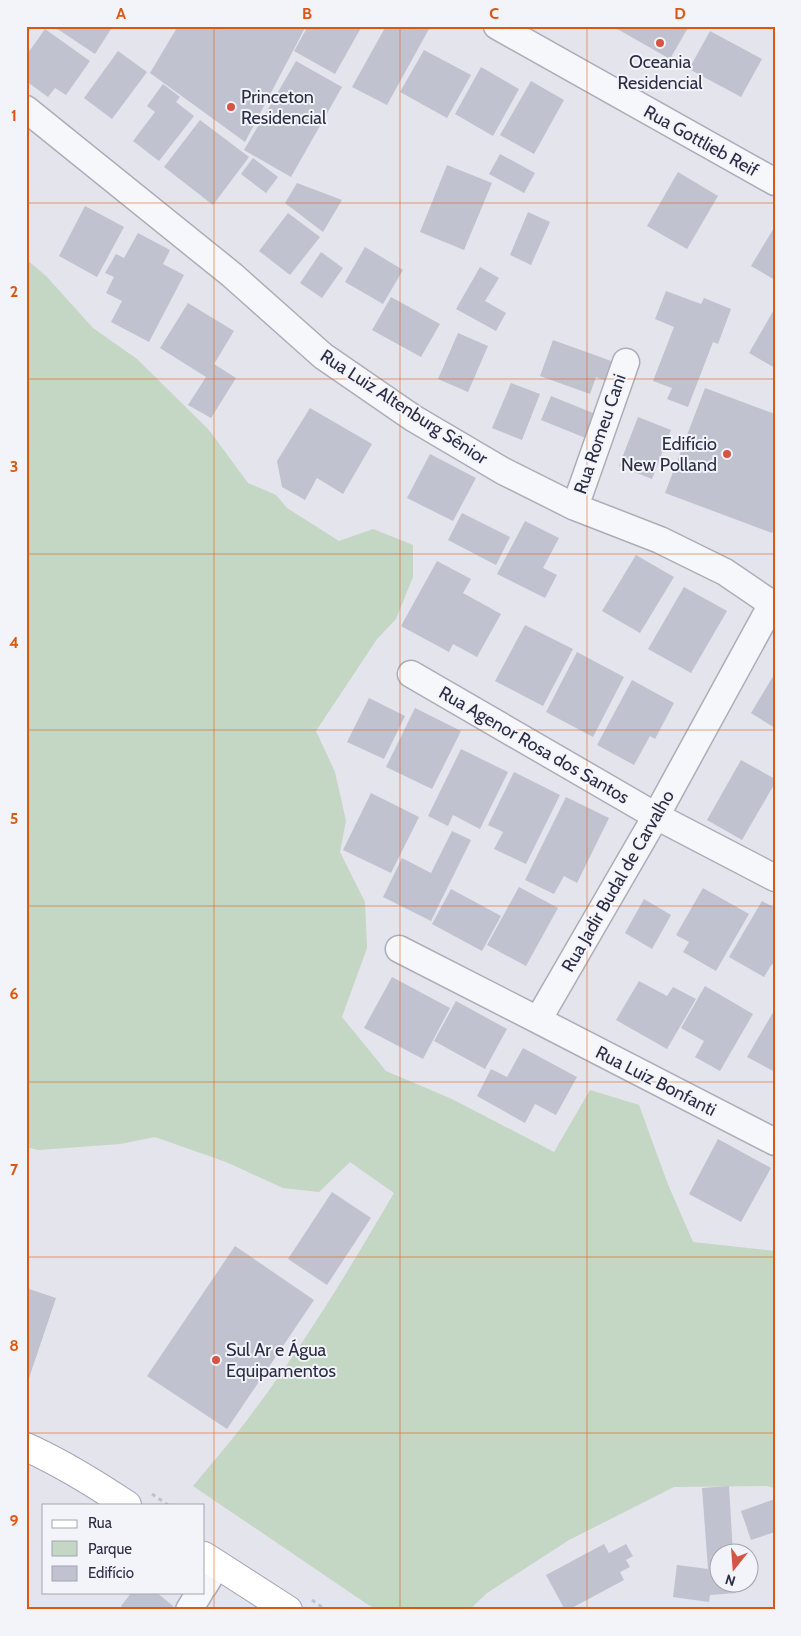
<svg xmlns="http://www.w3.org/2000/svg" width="801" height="1636" font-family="Cabin,sans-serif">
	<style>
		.green { fill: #c4d6c4 }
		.building { fill: #c0c2cf }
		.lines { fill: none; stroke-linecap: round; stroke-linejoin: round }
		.minor-casing { stroke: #acadba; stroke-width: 29 }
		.major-casing { stroke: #a2a5b8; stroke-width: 30 }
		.path { stroke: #c1c2cb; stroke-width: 3; stroke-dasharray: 4 4; stroke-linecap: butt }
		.minor { stroke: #f6f7fa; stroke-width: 26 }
		.major { stroke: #fff; stroke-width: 28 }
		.grid { fill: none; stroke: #de570f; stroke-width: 1; stroke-opacity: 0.55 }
		.poi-dot { fill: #d55444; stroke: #f3f4f9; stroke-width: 2 }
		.labels { text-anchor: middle; stroke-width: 4; stroke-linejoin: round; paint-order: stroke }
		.poi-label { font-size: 18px; fill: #2a2d45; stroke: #f3f4f9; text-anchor: start }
		.street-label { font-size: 18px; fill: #2a2d45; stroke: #f3f4f9 }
		.neatline { fill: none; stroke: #de570f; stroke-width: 2 }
		.grid-label { font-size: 16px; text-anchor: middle; font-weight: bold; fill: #de570f }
	</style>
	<rect width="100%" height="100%" fill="#e3e4ec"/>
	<!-- green -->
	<path class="green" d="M26 259 46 276 93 328 137 359 209 430 248 483 276 495 287 508 339 541 373 529 413 545V577L396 619 377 639 316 731 335 772 346 821 340 852 365 902 367 948 342 1017 386 1071 452 1099 554 1152 590 1090 639 1105 667 1182 693 1242 775 1251V1488L767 1486 674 1487 569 1540 487 1593 469 1610H378L367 1604 193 1486C210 1465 228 1445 244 1424 300 1351 348 1272 394 1193L350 1162 319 1192 283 1188 226 1162 155 1137 120 1144 38 1150 26 1147Z"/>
	<!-- building -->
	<path class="building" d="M53 26H113L95 54Z
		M178 26H306L245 142 150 73Z
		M308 26H362L335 74 294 51Z
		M386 26H423L429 29 387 105 352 87Z
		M612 26H689L670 59Z
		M45 29 90 61 66 95 55 88 48 97 26 81V56Z
		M710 31 762 59 741 97 689 69Z
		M424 50 471 75 447 118 400 92Z
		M118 51 147 72 112 119 84 98Z
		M296 61 342 87 291 177 244 150Z
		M481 67 519 89 493 136 455 114Z
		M531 81 564 100 534 154 500 135Z
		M163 84 180 97 176 102 194 116 159 161 133 141 155 112 147 106Z
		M200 120 249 157 213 205 164 167Z
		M500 154 535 173 524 193 489 174Z
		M253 158 278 177 266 193 241 174Z
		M447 165 492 183 464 250 420 232Z
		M678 172 718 196 687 249 647 226Z
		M297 183 342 200 323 232 285 203Z
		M85 206 124 227 97 277 59 256Z
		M528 212 550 222 531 265 510 255Z
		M288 213 320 237 290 275 259 251Z
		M775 226V280L751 266Z
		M138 233 170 250 163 264 184 275 149 342 111 322 122 301 106 293 114 277 105 273 116 254 124 258Z
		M365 247 403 270 383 304 345 282Z
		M321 252 343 268 322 298 300 283Z
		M480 267 499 278 485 301 506 313 496 331 456 309Z
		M666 291 701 304 704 298 731 309 718 344 713 342 688 407 667 399 672 388 653 381 674 327 655 319Z
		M391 297 440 324 421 357 372 330Z
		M188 303 234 331 214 364 236 378 211 418 188 405 206 377 160 348Z
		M775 308V368L749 353Z
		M458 333 488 346 468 392 438 379Z
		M553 340 614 362 607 381 596 377 590 394 540 376Z
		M511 383 540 394 522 440 492 428Z
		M705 388 775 414V525L772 533 665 493Z
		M551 396 598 415 588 439 541 420Z
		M310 408 372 444 343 494 317 478 305 500 282 487 277 461Z
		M638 417 671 430 652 479 619 466Z
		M430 454 476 478 453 521 407 498Z
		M462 513 510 537 496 565 448 540Z
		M525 521 559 538 543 568 557 575 545 598 497 574Z
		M636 555 674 577 640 633 602 611Z
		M437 561 471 579 463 593 501 614 477 657 453 644 449 652 401 626Z
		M684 587 727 611 691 673 648 649Z
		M525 625 573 649 543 706 495 681Z
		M577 652 624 677 593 737 546 712Z
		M775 673V728L751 713Z
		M632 680 674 703 655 739 650 736 634 765 597 745Z
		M369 698 405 716 384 759 347 742Z
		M415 708 461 731 432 789 386 767Z
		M461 749 508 772 480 829 453 815 448 826 428 816Z
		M741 760 775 779V783L742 840 707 820Z
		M514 772 560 795 526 864 494 849 503 832 488 825Z
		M371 793 419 817 391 873 343 850Z
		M566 797 609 818 577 883 564 876 554 894 525 880Z
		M452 831 471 840 431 921 383 897 402 858 431 873Z
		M519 887 558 908 526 966 487 945Z
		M703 888 749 914 716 971 683 952 689 942 676 935Z
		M451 889 501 916 482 951 432 924Z
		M644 899 671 915 652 949 625 933Z
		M762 901 775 908V966L772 964 764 977 729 957Z
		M392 977 450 1008 423 1059 364 1028Z
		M639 981 667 996 673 987 696 999 667 1049 616 1020Z
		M705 986 753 1014 720 1071 695 1057 704 1041 681 1028Z
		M456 1001 507 1029 485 1069 434 1041Z
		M775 1009V1072L747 1057Z
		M523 1048 577 1077 556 1115 535 1104 525 1123 477 1096 491 1069 507 1077Z
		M718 1139 771 1168 741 1222 689 1194Z
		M332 1192 371 1218 327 1285 288 1259Z
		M235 1246 314 1300 227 1429 147 1376Z
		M26 1288 56 1298 29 1378 26 1377Z
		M729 1486 733 1554H718V1584H735L736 1593 710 1595 709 1602 673 1597 677 1565 708 1569 702 1488Z
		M775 1499V1532L751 1540 741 1511Z
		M604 1544 609 1553 626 1544 633 1556 626 1560 630 1567 620 1572 624 1580 568 1610H565L546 1575Z
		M132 1592H156L173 1606 170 1610H126L121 1606Z"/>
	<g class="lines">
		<defs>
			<path id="minor" d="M497 26 775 182
				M26 109 232 275 323 356 413 418 503 471 575 507 660 540 725 572 775 606
				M575 507 626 362
				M411 674 656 816 775 878
				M399 949 538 1020 656 816 772 604
				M538 1020 775 1142
				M204 1586 217 1565
				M189 1610 200 1592"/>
			<path id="major" d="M26 1447C62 1463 94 1483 127 1505
				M204 1556 288 1610"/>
		</defs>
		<!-- minor casing -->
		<use href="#minor" class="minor-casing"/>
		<!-- major casing -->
		<use href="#major" class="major-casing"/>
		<!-- path -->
		<path class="path" d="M152 1494 168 1505
			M312 1600 326 1610"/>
		<!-- minor -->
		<use href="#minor" class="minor"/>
		<!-- major -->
		<use href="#major" class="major"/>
	</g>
	<!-- grid -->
	<path class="grid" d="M214 26V1610M400 26V1610M587 26V1610M26 203H775M26 379H775M26 554H775M26 730H775M26 906H775M26 1082H775M26 1257H775M26 1433H775"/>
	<!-- markers -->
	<g class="poi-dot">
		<circle cx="660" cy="43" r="5"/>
		<circle cx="231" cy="107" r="5"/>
		<circle cx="727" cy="454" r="5"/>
		<circle cx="216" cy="1360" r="5"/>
	</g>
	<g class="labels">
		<!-- poi labels -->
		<g class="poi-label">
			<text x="660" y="68" text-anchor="middle">Oceania<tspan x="660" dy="21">Residencial</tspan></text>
			<text x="241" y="103">Princeton<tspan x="241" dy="21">Residencial</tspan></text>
			<text x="717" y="450" text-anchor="end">Edifício<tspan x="717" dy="21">New Polland</tspan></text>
			<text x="226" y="1356">Sul Ar e Água<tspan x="226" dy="21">Equipamentos</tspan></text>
		</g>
		<!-- street labels -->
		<g class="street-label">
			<text transform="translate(701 141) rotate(29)" y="6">Rua Gottlieb Reif</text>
			<text transform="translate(404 407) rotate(33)" y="6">Rua Luiz Altenburg Sênior</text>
			<text transform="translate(600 434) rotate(-71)" y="6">Rua Romeu Cani</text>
			<text transform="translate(534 745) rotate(30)" y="6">Rua Agenor Rosa dos Santos</text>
			<text transform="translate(618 881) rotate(-60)" y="6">Rua Jadir Budal de Carvalho</text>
			<text transform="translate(656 1081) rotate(27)" y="6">Rua Luiz Bonfanti</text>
		</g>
	</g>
	<!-- border -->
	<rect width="801" height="1636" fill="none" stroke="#f3f4f9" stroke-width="55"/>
	<!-- legend -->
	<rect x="42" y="1504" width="162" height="90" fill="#f3f4f9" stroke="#a3a4b1"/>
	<rect x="52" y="1520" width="25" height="8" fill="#ffffff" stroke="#a3a4b1"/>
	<text x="88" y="1528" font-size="15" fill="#2a2d45">Rua</text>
	<rect x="52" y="1541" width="25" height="15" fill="#c4d6c4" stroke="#a3a4b1"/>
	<text x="88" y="1554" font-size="15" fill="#2a2d45">Parque</text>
	<rect x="52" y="1566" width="25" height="15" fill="#c0c2cf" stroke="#a3a4b1"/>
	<text x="88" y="1578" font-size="15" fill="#2a2d45">Edifício</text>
	<!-- north arrow -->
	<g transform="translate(734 1568) rotate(197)"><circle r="24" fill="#f3f4f9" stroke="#a3a4b1"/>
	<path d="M0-4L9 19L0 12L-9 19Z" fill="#d55444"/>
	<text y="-8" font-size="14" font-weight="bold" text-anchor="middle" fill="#2a2d45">N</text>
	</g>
	<rect x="28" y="28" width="746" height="1580" class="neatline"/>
	<g class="grid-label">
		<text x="121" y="19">A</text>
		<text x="307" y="19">B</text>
		<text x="494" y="19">C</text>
		<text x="680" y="19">D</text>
		<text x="14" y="121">1</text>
		<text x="14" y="297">2</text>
		<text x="14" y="472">3</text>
		<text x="14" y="648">4</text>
		<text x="14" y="824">5</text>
		<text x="14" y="999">6</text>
		<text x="14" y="1175">7</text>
		<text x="14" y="1351">8</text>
		<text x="14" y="1526">9</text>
	</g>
</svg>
